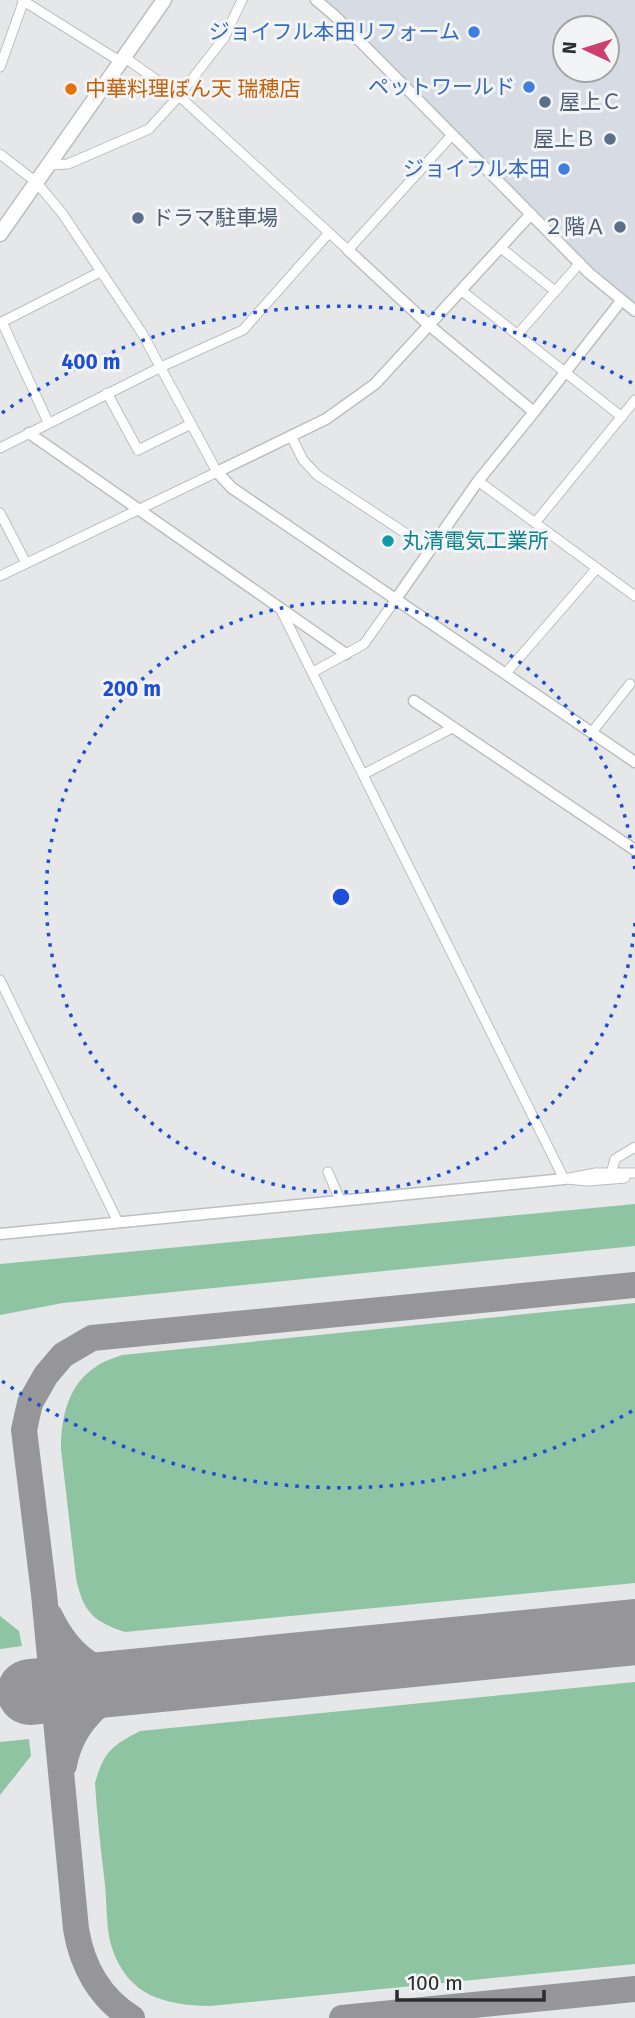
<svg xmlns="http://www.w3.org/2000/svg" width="635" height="2018" font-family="'Fira Sans','Noto Sans JP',sans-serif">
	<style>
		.built { fill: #d7dce4; fill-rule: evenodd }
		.green { fill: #8ec4a2 }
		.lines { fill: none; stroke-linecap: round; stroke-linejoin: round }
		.taxiway { stroke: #969698; stroke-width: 26 }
		.runway { stroke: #969698; stroke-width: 66 }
		.minor-casing { stroke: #bdbebf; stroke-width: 11 }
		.tertiary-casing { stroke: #bdbebf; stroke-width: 13 }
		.primary-casing { stroke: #bdbebf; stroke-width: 17 }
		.minor { stroke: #fff; stroke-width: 9 }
		.tertiary { stroke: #fff; stroke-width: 10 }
		.primary { stroke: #fff; stroke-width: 14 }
		.ring { fill: none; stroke: #1d4ed8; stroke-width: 3.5; stroke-dasharray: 3.5 7 }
		.shop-dot { fill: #3f7fe0; stroke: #f3f4f6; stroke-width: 2.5 }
		.food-dot { fill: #e8710a; stroke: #f3f4f6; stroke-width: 2.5 }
		.service-dot { fill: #5c6f8a; stroke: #f3f4f6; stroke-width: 2.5 }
		.culture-dot { fill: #0f9aa8; stroke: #f3f4f6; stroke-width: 2.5 }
		.labels { text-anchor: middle; stroke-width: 6; stroke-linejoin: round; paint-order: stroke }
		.shop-label { font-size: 21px; fill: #366cbe; stroke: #f3f4f6; text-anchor: end }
		.food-label { font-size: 21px; fill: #c56008; stroke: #f3f4f6; text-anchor: start }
		.service-label { font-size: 21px; fill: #4e5e75; stroke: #f3f4f6; text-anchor: start }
		.culture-label { font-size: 21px; fill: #0d838f; stroke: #f3f4f6; text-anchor: start }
		.centre { fill: #1d4ed8; stroke: #f3f4f6; stroke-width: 3.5 }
		.ring-label { font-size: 21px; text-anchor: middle; font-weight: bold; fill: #1d4ed8; stroke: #f3f4f6; stroke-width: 6; stroke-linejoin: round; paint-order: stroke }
	</style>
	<rect width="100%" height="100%" fill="#e6e7e9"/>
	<!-- built -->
	<path class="built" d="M327 0H635V306L592 269ZM565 28H607V70H565Z"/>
	<!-- green -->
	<path class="green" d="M635 1204V1246L63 1303 0 1315V1264Z
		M635 1303V1583L125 1632C92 1621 83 1611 76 1578L61 1449C61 1417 68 1384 97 1366 104 1361 114 1358 122 1355Z
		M0 1616 19 1631 22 1646 0 1649Z
		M635 1682V1964L210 2006C164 2005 128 1996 112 1948 106 1930 107 1905 105 1885 101 1851 97 1817 95 1783 104 1752 111 1746 140 1731Z
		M29 1739 31 1756 0 1795V1742Z"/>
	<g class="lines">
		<!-- taxiway -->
		<path class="taxiway" d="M50 1616C72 1662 104 1679 153 1680
			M64 1765C72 1722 105 1692 145 1682
			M132 2018C100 1998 82 1966 76 1929L44 1594 24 1430 30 1403 46 1375 63 1355 92 1338 635 1285
			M342 2018 635 1989"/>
		<!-- runway -->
		<path class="runway" d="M30 1692 635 1632"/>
		<defs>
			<path id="minor" d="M22 0 121 62
				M124 57 179 96 348 250 452 135
				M0 67 24 0
				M0 154 36 182 62 213 142 333 217 472 0 576
				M49 165 68 164 149 129 179 96 224 38 242 0
				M501 248 555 291
				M462 291 622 417
				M2 322 48 422
				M0 323 100 272
				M518 334 580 263
				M107 393 138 450 191 424
				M291 436 303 460 317 475 431 550
				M0 448 161 367 243 330 328 234
				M478 481 635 596
				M0 513 26 563
				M535 523 635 400
				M281 610 564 1179
				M313 672 364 644 396 599
				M506 673 597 568
				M592 732 630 684
				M364 774 454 727
				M0 980 118 1222
				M328 1172 340 1200
				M610 1178 615 1159 635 1147
				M564 1179 596 1173H635
				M566 1179 588 1181 625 1178"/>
			<path id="tertiary" d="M316 0 334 15 589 273 635 311
				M531 214 375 384 326 419 217 472 232 488 635 762
				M348 250 430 326 534 412 621 301
				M29 433 346 654
				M396 599 478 481 534 412
				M414 701 635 850
				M0 1234 564 1179"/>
			<path id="primary" d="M0 234 164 0"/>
		</defs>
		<!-- minor casing -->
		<use href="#minor" class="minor-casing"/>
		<!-- tertiary casing -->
		<use href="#tertiary" class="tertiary-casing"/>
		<!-- primary casing -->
		<use href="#primary" class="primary-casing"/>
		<!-- minor -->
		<use href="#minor" class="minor"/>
		<!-- tertiary -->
		<use href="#tertiary" class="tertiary"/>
		<!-- primary -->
		<use href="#primary" class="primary"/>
	</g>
	<!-- distance rings -->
	<g class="ring">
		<path d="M635 923A295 295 0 1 1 635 871"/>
		<path d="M632 1411A591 591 0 0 1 2 1381M2 413A591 591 0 0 1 632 383"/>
	</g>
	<!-- markers -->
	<g class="shop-dot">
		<circle cx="474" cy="32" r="7"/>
		<circle cx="529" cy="87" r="7"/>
		<circle cx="564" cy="169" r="7"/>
	</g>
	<circle class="food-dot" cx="71" cy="89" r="7"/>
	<g class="service-dot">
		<circle cx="545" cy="102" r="7"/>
		<circle cx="610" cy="139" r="7"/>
		<circle cx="138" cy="218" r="7"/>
		<circle cx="620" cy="227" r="7"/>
	</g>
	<circle class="culture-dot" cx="388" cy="541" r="7"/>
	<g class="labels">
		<!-- shop labels -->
		<g class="shop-label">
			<text x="460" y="39">ジョイフル本田リフォーム</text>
			<text x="515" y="94">ペットワールド</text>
			<text x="550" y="176">ジョイフル本田</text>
		</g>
		<!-- food labels -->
		<g class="food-label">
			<text x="85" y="96">中華料理ぼん天 瑞穂店</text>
		</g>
		<!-- service labels -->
		<g class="service-label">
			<text x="559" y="109">屋上Ｃ</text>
			<text x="596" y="146" text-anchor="end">屋上Ｂ</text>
			<text x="152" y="225">ドラマ駐車場</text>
			<text x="606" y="234" text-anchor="end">２階Ａ</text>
		</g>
		<!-- culture labels -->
		<g class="culture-label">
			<text x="402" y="548">丸清電気工業所</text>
		</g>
	</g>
	<circle cx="341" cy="897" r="10" class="centre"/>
	<g class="ring-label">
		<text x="91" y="369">400 m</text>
		<text x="132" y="696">200 m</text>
	</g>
	<!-- north arrow -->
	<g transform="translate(586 49) rotate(274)"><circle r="33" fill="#f3f4f6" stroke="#a3a4a6" stroke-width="2"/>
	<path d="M0-5L12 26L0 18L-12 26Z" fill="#cd406e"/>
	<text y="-10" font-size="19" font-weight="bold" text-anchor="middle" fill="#2c2c2d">N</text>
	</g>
	<!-- scale -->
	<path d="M397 1990v10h147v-10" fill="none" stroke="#2c2c2d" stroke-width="3.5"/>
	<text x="407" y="1990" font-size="21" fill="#2c2c2d" stroke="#f3f4f6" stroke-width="5" paint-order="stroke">100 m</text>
</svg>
